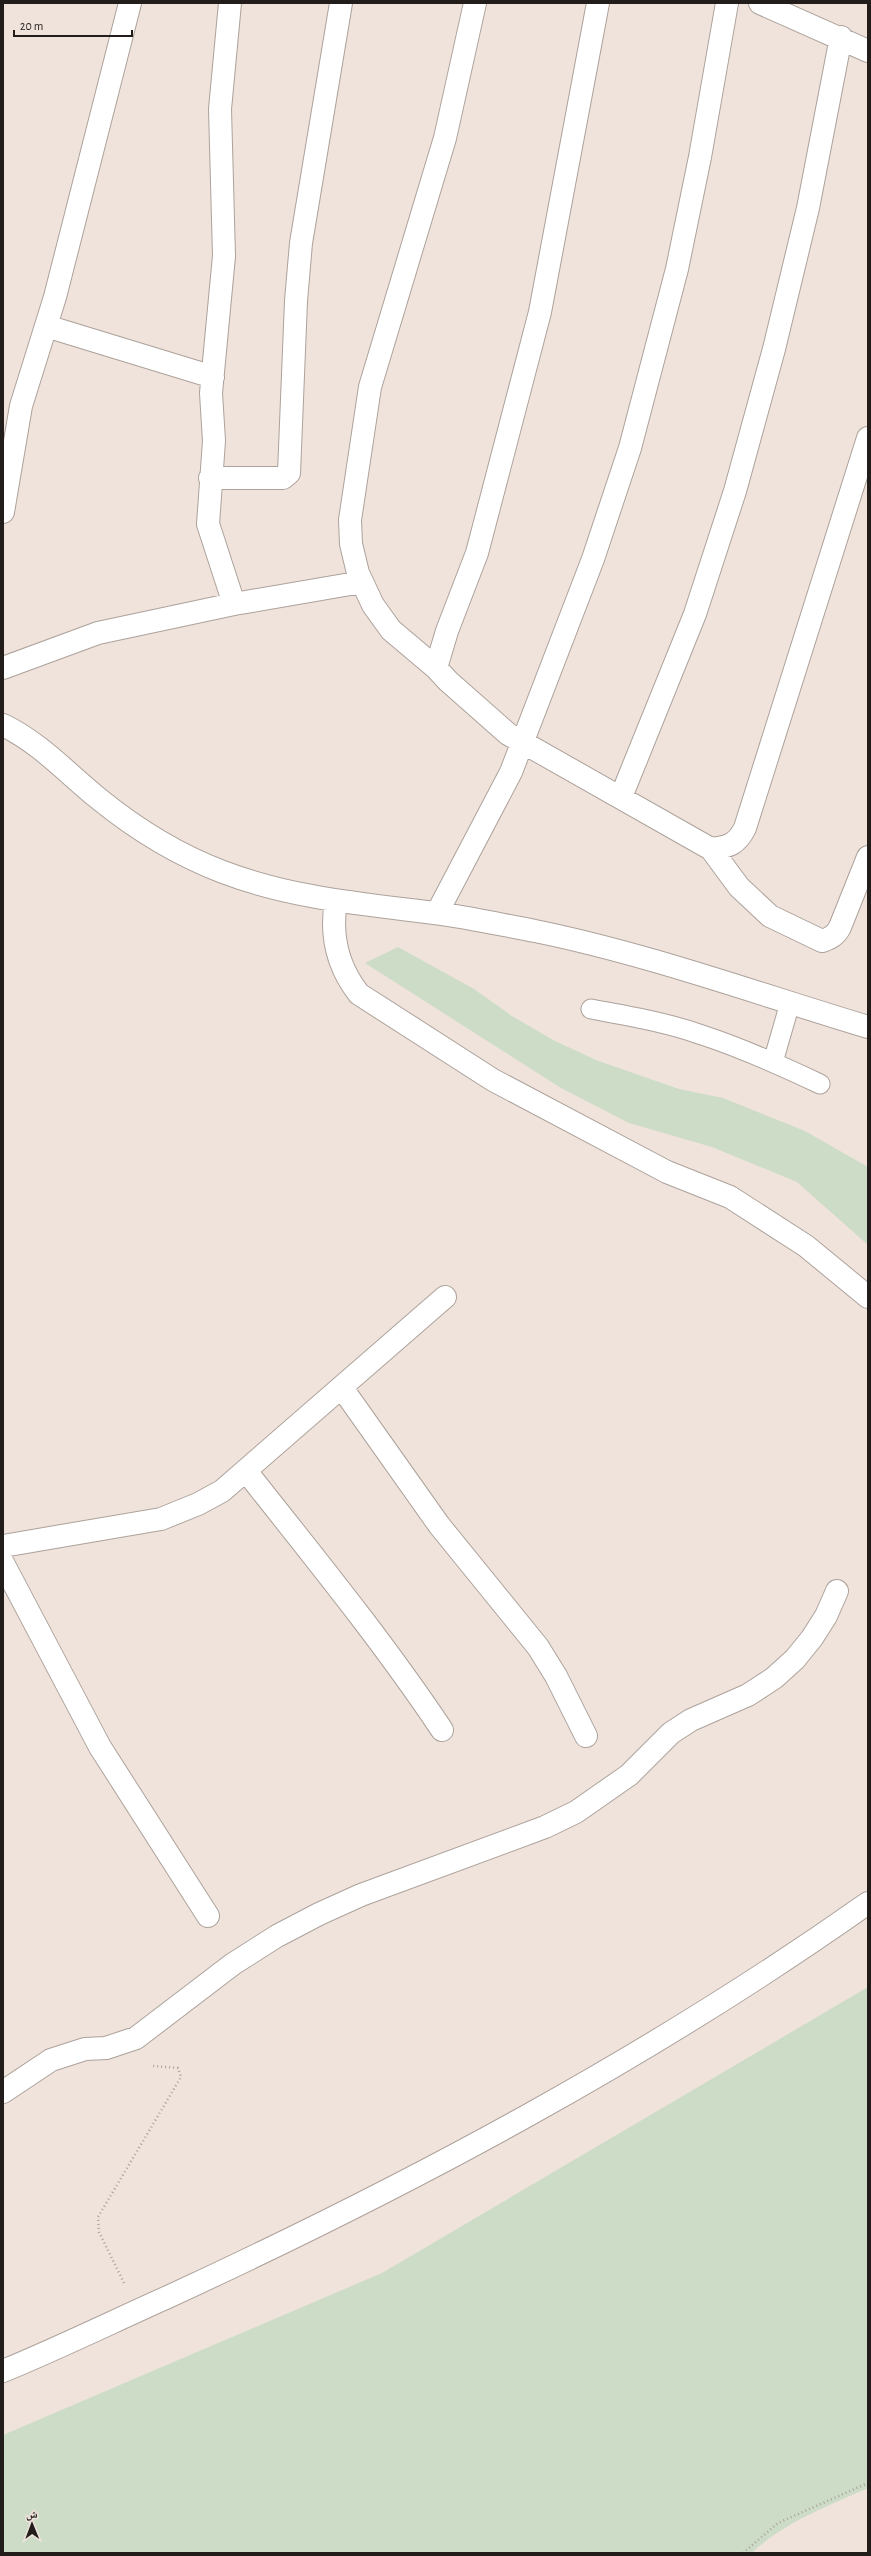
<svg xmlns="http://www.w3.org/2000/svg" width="871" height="2556" font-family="'Alegreya Sans','Noto Naskh Arabic',sans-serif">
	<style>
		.grass { fill: #cddcc6 }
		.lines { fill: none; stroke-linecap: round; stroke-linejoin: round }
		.lane-casing { stroke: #ada29b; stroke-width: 21 }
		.street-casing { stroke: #ada29b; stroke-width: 24 }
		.secondary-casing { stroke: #ada29b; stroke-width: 24 }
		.path { stroke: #aba19c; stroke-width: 2.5; stroke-dasharray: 1 3; stroke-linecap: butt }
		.lane { stroke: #fff; stroke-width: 19 }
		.street { stroke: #fff; stroke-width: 22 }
		.secondary { stroke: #fff; stroke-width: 22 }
	</style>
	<rect width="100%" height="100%" fill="#efe3dc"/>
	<!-- grass -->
	<path class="grass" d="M398 947 474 989 512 1016 553 1040 596 1060 679 1089 723 1098 805 1131 868 1167V1245L797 1182 712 1147 629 1123 561 1088 365 963Z
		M868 1987V2488C828 2506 784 2522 752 2553H3V2435L382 2273Z"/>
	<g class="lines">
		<defs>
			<path id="lane" d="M591 1009C628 1016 666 1022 702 1035 742 1048 782 1066 820 1084
				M773 1062 790 1003"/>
			<path id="street" d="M230 3 220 109 224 256 211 393 214 441 208 524 234 604
				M475 3 445 138 370 387 350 520 351 544 358 573 373 605 391 630 436 668 448 681 508 734 711 849 739 887 770 916 822 941C831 938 836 935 840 927L868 857
				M760 3 868 51
				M46 326 213 377
				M210 478H283L289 473 296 301 301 243 341 3
				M3 512 21 406 55 297 130 3
				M3 668 98 633 234 604 362 582
				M436 668 447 631 477 553 540 312 598 3
				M3 725C40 743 67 773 99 799 136 829 178 855 223 872 291 898 363 904 434 913 468 917 502 925 535 931 648 954 758 994 868 1027
				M621 797 695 614 735 491 774 349 808 208 841 37
				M711 849C729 847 737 844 745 828L868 438
				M336 901C330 936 337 966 359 994L493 1080 667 1172 730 1197 806 1246 868 1297
				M437 913 511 772 593 559 630 448 677 269 700 157 727 3
				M342 1388 439 1525 538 1647 556 1676 586 1736
				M246 1471C313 1556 382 1640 442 1730
				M3 1546 161 1519 198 1504 222 1491 445 1297
				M3 1563 100 1747 208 1916
				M3 2092 51 2060 85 2049 106 2048 136 2038 233 1964 277 1936 319 1914 361 1895 545 1827 576 1812 629 1775 671 1733 691 1720 748 1695 774 1678 795 1659 812 1638 826 1616 837 1591"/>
			<path id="secondary" d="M3 2371C59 2348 114 2321 170 2296 412 2184 650 2057 868 1903"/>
		</defs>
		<!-- lane casing -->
		<use href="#lane" class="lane-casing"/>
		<!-- street casing -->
		<use href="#street" class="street-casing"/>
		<!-- secondary casing -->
		<use href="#secondary" class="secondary-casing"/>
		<!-- path -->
		<path class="path" d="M124 2283 99 2232 98 2217 181 2077 178 2068 153 2066
			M743 2553 778 2523 868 2483"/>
		<!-- lane -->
		<use href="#lane" class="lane"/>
		<!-- street -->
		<use href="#street" class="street"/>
		<!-- secondary -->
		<use href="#secondary" class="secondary"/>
	</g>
	<!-- border -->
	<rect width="871" height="2556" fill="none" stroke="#221d1b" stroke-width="8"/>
	<!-- north arrow -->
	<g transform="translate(32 2524) rotate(359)" stroke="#efe3dc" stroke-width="3" paint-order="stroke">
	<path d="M0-3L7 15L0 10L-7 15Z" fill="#221d1b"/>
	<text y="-6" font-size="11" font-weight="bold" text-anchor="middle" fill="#221d1b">ش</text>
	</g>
	<!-- scale -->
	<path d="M14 30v6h118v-6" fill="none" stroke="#221d1b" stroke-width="2"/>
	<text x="20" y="30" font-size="12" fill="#221d1b" stroke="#efe3dc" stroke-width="3" paint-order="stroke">20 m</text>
</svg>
